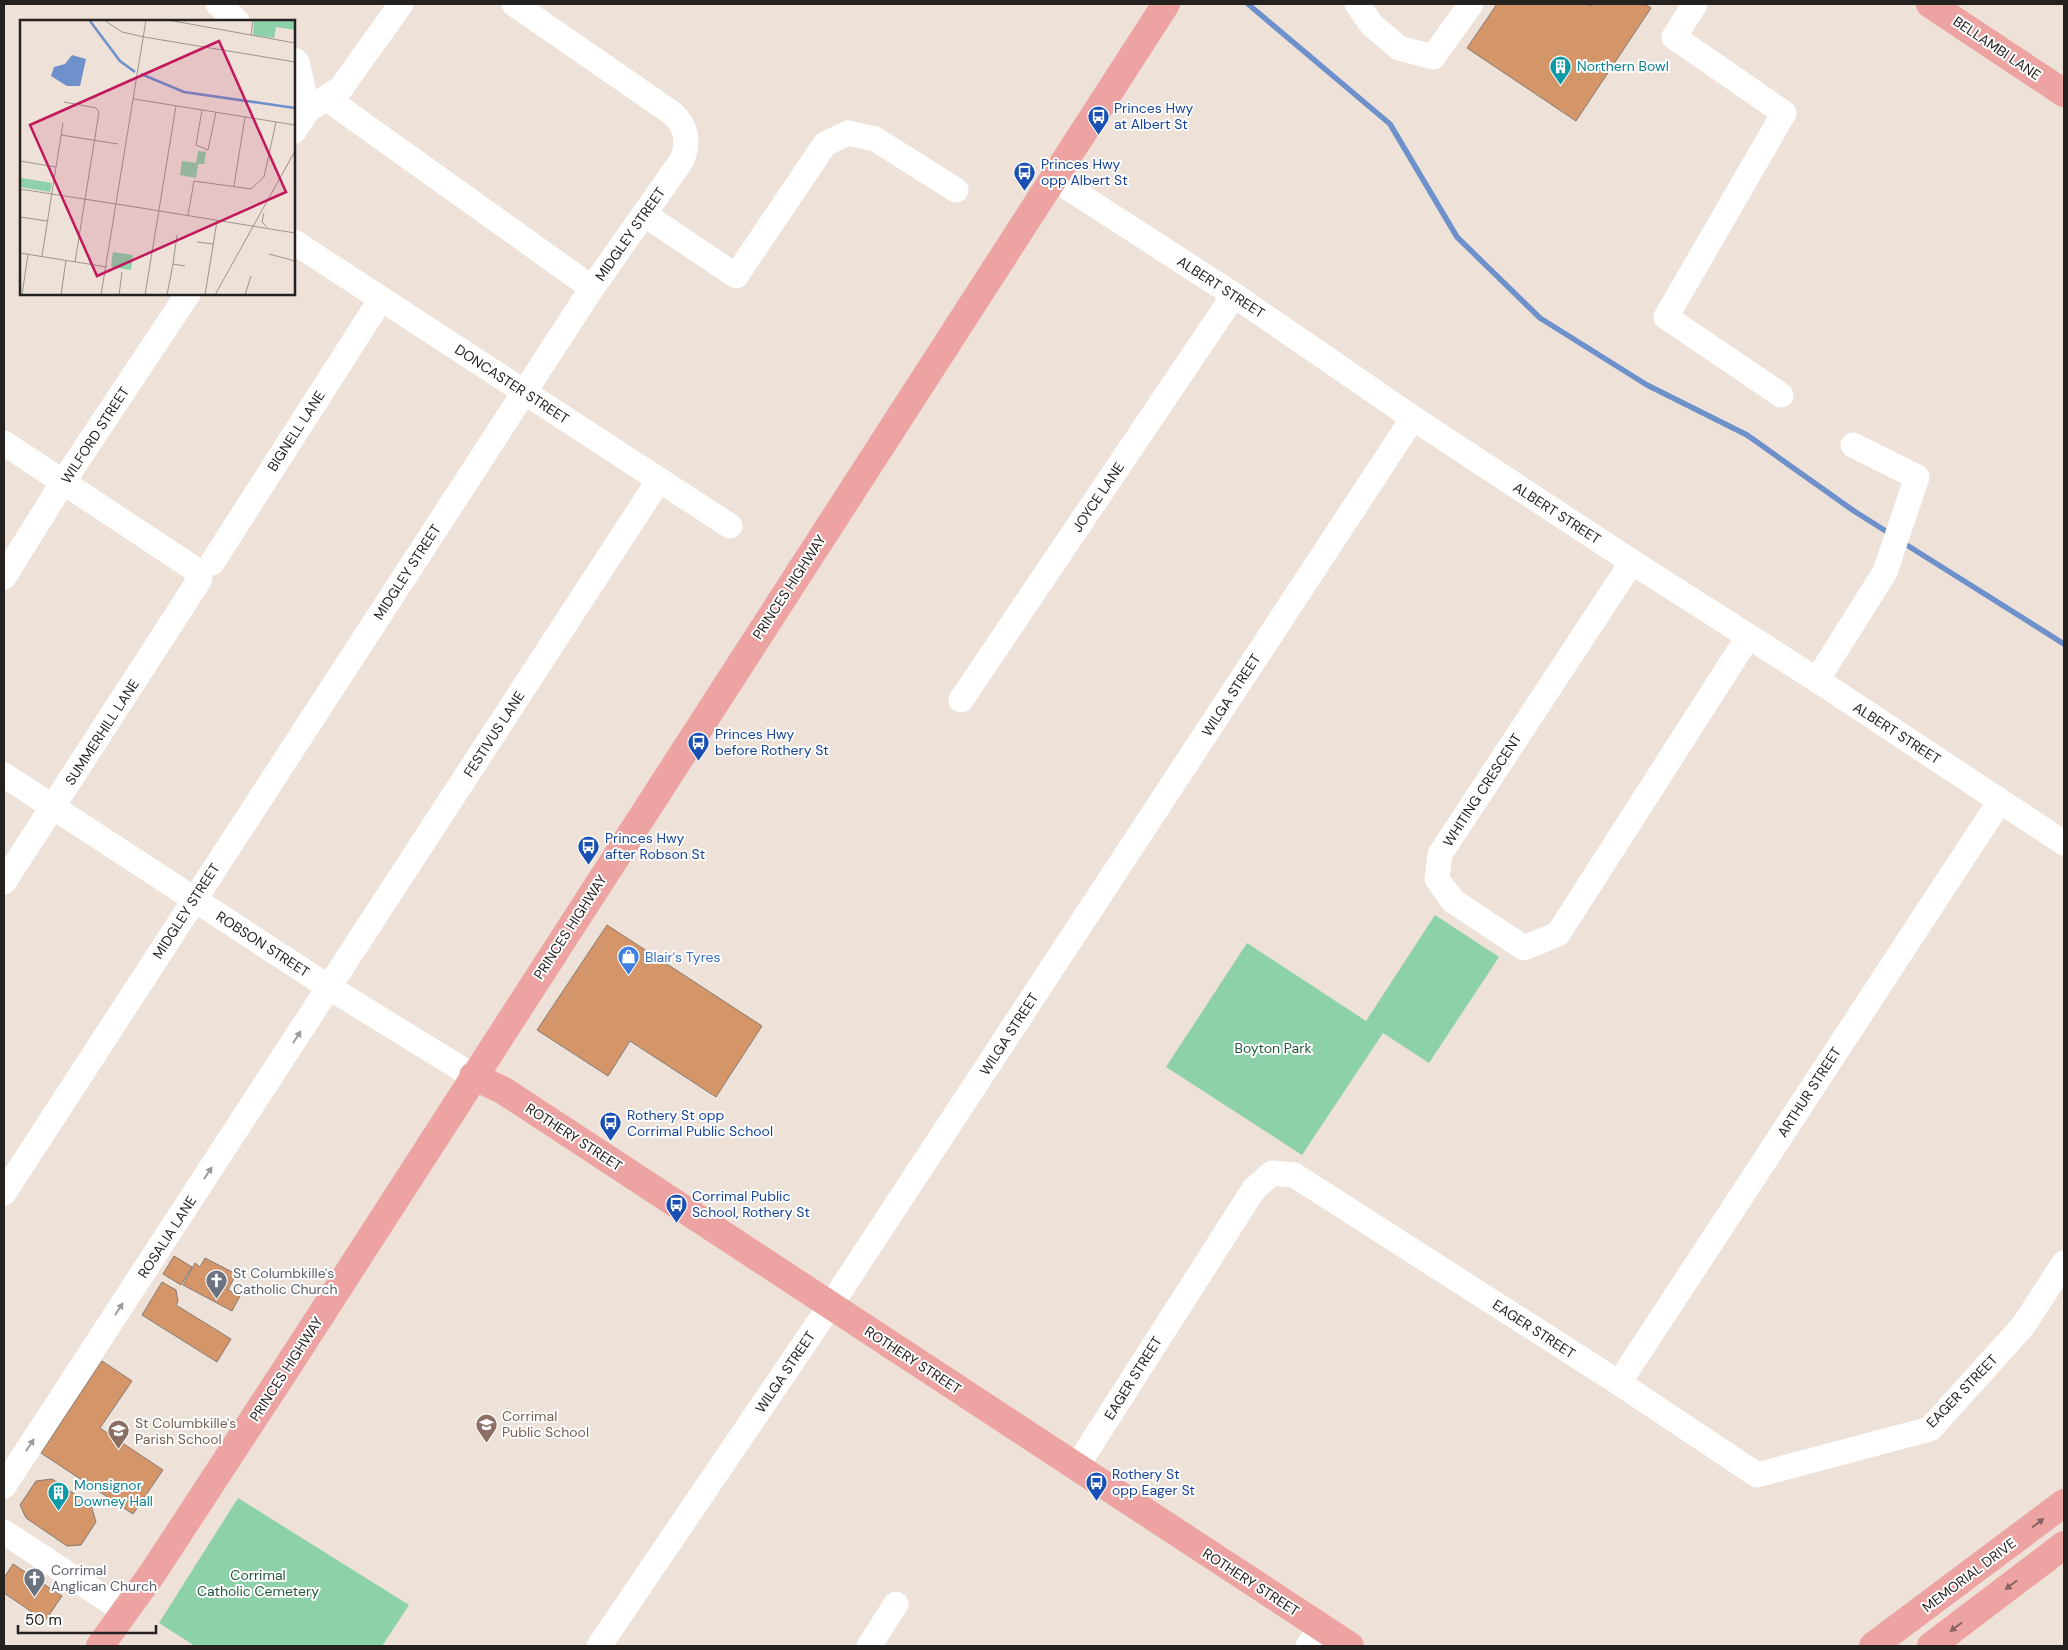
<svg xmlns="http://www.w3.org/2000/svg" width="2068" height="1650" font-family="'DM Sans',sans-serif">
	<style>
		.green { fill: #8cd1a8 }
		.lines { fill: none; stroke-linecap: round; stroke-linejoin: round }
		.stream { stroke: #6e90cb; stroke-width: 5.5 }
		.building { fill: #d49569; stroke: #867b73 }
		.minor { stroke: #fff; stroke-width: 25 }
		.major { stroke: #eca3a1; stroke-width: 28 }
		.oneway { fill: #9d9b9a }
		.oneway2 { fill: #886260 }
		.labels { text-anchor: middle; stroke-width: 4; stroke-linejoin: round; paint-order: stroke }
		.street-label { font-size: 14px; fill: #25211e; stroke: #fff }
		.culture-label { font-size: 14px; fill: #0d838f; stroke: #fff; text-anchor: start }
		.transit-label { font-size: 14px; fill: #164399; stroke: #fff; text-anchor: start }
		.shop-label { font-size: 14px; fill: #366cbe; stroke: #fff; text-anchor: start }
		.park-label { font-size: 14px; fill: #1f573a; stroke: #fff }
		.worship-label { font-size: 14px; fill: #5b616d; stroke: #fff; text-anchor: start }
		.education-label { font-size: 14px; fill: #785e54; stroke: #fff; text-anchor: start }
		.inset-river { fill: none; stroke: #6e90cb; stroke-width: 2.5 }
		.inset-road { fill: none; stroke: #9d948e; stroke-width: 1 }
		.view { fill: #c2185b; fill-opacity: 0.15; stroke: #c2185b; stroke-width: 2.5 }
		.inset-edge { fill: none; stroke: #25211e; stroke-width: 2.5 }
	</style>
	<rect width="100%" height="100%" fill="#ede1d8"/>
	<!-- green -->
	<path class="green" d="M1435 915 1499 957 1429 1063 1383 1033 1302 1155 1166 1067 1247 943 1366 1021Z
		M238 1498 409 1605 382 1646H195L159 1623Z"/>
	<g class="lines">
		<!-- stream -->
		<path class="stream" d="M1248 4 1390 124 1457 237 1540 318 1647 385 1747 435 1854 511 1892 535
			M1902 542 2064 644"/>
	</g>
	<!-- building -->
	<path class="building" d="M1497 4H1588L1591 6 1593 4H1645L1651 8 1576 121 1467 48Z
		M607 925 762 1026 716 1097 630 1041 608 1076 537 1030Z
		M174 1256 192 1267 181 1285 163 1274Z
		M205 1258 236 1274 228 1290 240 1296 232 1311 183 1285 195 1263 200 1267Z
		M162 1282 176 1290 178 1301 176 1305 231 1339 217 1362 142 1315Z
		M102 1361 132 1381 100 1428 163 1470 133 1514 41 1453Z
		M52 1479 91 1505 96 1522 81 1545 67 1546 26 1518 20 1505 36 1481Z
		M13 1564 62 1596 45 1621 4 1593V1578Z"/>
	<g class="lines">
		<!-- minor -->
		<path class="minor" d="M218 4 237 21
			M1357 4 1372 25 1399 48 1433 57 1471 4
			M1695 4 1674 37 1784 113 1666 317 1781 395
			M294 60 297 62 308 110
			M326 98 592 288
			M294 131 308 110 341 88 401 4
			M1053 178 1234 295 1413 418 1632 562 1817 680 2064 843
			M644 214 736 276 825 144 848 133 875 139 956 190
			M294 242 730 526
			M4 443 196 570 200 579 4 882
			M1632 562 1440 854 1437 879 1453 901 1524 948 1558 934 1748 637
			M212 563 381 299
			M4 577 63 482 188 294
			M1817 680 1885 572 1917 477 1853 445
			M961 700 1234 295
			M4 775 330 988 473 1076
			M4 1193 592 288 682 160C689 141 687 127 672 113L514 4
			M1619 1383 2000 801
			M1077 1466 1254 1189 1272 1173 1294 1175 1619 1383 1757 1475 1930 1429 2023 1326 2064 1263
			M4 1486 659 480
			M4 1532 126 1612
			M599 1646 840 1291 1413 418
			M869 1646 896 1604
			M1308 1646 1321 1627"/>
		<!-- major -->
		<path class="major" d="M1930 4 2064 93
			M473 1076 504 1091 1350 1646
			M100 1646 152 1574 288 1366 1166 4
			M1873 1646 2064 1503
			M1931 1646 2064 1545"/>
	</g>
	<!-- one-way arrows -->
	<defs><path id="oneway-solid" d="M-6-.8H1V-3.2L6.5 0L1 3.2V.8H-6Z" transform="scale(1.25)"/></defs>
	<g class="oneway">
		<use href="#oneway-solid" transform="translate(297 1037) rotate(-57)"/>
		<use href="#oneway-solid" transform="translate(208 1173) rotate(-57)"/>
		<use href="#oneway-solid" transform="translate(119 1309) rotate(-57)"/>
		<use href="#oneway-solid" transform="translate(30 1445) rotate(-57)"/>
	</g>
	<g class="oneway2">
		<use href="#oneway-solid" transform="translate(2038 1523) rotate(-37)"/>
		<use href="#oneway-solid" transform="translate(2011 1585) rotate(143)"/>
		<use href="#oneway-solid" transform="translate(1956 1627) rotate(143)"/>
	</g>
	<!-- icons -->
	<defs>
		<symbol id="building-pin" viewBox="-11 -11 22 30"><path d="M0 17L-7.5 6A9.5 9.5 0 1 1 7.5 6Z" fill="#0f9aa8" stroke="#fff"/><path d="M-4-6H4V6H1V3H-1V6H-4ZM-2.5-4.3h1.7v1.8h-1.7ZM.8-4.3h1.7v1.8H.8ZM-2.5-1h1.7V.8h-1.7ZM.8-1h1.7V.8H.8Z" fill="#fff"/></symbol>
		<symbol id="bus-pin" viewBox="-11 -11 22 30"><path d="M0 17L-7.5 6A9.5 9.5 0 1 1 7.5 6Z" fill="#1a4fb4" stroke="#fff"/><path d="M-5-6H5V4H4V6H2V4H-2V6H-4V4H-5ZM-3.5-4V0h7V-4ZM-3.5 1.2v1.5H-2V1.2ZM2 1.2v1.5H3.5V1.2Z" fill="#fff"/></symbol>
		<symbol id="shop-pin" viewBox="-11 -11 22 30"><path d="M0 17L-7.5 6A9.5 9.5 0 1 1 7.5 6Z" fill="#3f7fe0" stroke="#fff"/><path d="M-5-2.5h2.3a2.7 3.5 0 0 1 5.4 0H5L5.5 6h-11ZM-1.5-2.5h3a1.5 2.3 0 0 0-3 0Z" fill="#fff"/></symbol>
		<symbol id="church-pin" viewBox="-11 -11 22 30"><path d="M0 17L-7.5 6A9.5 9.5 0 1 1 7.5 6Z" fill="#6b7280" stroke="#fff"/><path d="M-1.2-6h2.4v3.5h3.3v2.4h-3.3V6h-2.4V-.1h-3.3v-2.4h3.3Z" fill="#fff"/></symbol>
		<symbol id="school-pin" viewBox="-11 -11 22 30"><path d="M0 17L-7.5 6A9.5 9.5 0 1 1 7.5 6Z" fill="#8d6e63" stroke="#fff"/><path d="M0-5L7-2L0 1L-7-2ZM-4 1L0 2.5L4 1V4Q0 6-4 4Z" fill="#fff"/></symbol>
	</defs>
	<g fill-rule="evenodd">
		<use href="#building-pin" x="1548" y="54" width="25" height="34"/>
		<use href="#bus-pin" x="1086" y="104" width="25" height="34"/>
		<use href="#bus-pin" x="1012" y="160" width="25" height="34"/>
		<use href="#bus-pin" x="686" y="730" width="25" height="34"/>
		<use href="#bus-pin" x="576" y="834" width="25" height="34"/>
		<use href="#shop-pin" x="616" y="944" width="25" height="34"/>
		<use href="#bus-pin" x="598" y="1110" width="25" height="34"/>
		<use href="#bus-pin" x="664" y="1192" width="25" height="34"/>
		<use href="#church-pin" x="204" y="1268" width="25" height="34"/>
		<use href="#school-pin" x="474" y="1412" width="25" height="34"/>
		<use href="#school-pin" x="106" y="1418" width="25" height="34"/>
		<use href="#bus-pin" x="1084" y="1470" width="25" height="34"/>
		<use href="#building-pin" x="46" y="1480" width="25" height="34"/>
		<use href="#church-pin" x="22" y="1566" width="25" height="34"/>
	</g>
	<g class="labels">
		<!-- street labels -->
		<g class="street-label">
			<text transform="translate(1997 48) rotate(34)" y="5">BELLAMBI LANE</text>
			<text transform="translate(630 234) rotate(-55)" y="5">MIDGLEY STREET</text>
			<text transform="translate(1221 287) rotate(33)" y="5">ALBERT STREET</text>
			<text transform="translate(512 384) rotate(33)" y="5">DONCASTER STREET</text>
			<text transform="translate(296 431) rotate(-57)" y="5">BIGNELL LANE</text>
			<text transform="translate(95 435) rotate(-57)" y="5">WILFORD STREET</text>
			<text transform="translate(1098 497) rotate(-56)" y="5">JOYCE LANE</text>
			<text transform="translate(1557 513) rotate(33)" y="5">ALBERT STREET</text>
			<text transform="translate(407 572) rotate(-57)" y="5">MIDGLEY STREET</text>
			<text transform="translate(789 587) rotate(-57)" y="5">PRINCES HIGHWAY</text>
			<text transform="translate(1231 695) rotate(-57)" y="5">WILGA STREET</text>
			<text transform="translate(102 732) rotate(-57)" y="5">SUMMERHILL LANE</text>
			<text transform="translate(1897 733) rotate(33)" y="5">ALBERT STREET</text>
			<text transform="translate(494 734) rotate(-57)" y="5">FESTIVUS LANE</text>
			<text transform="translate(1482 790) rotate(-57)" y="5">WHITING CRESCENT</text>
			<text transform="translate(186 911) rotate(-57)" y="5">MIDGLEY STREET</text>
			<text transform="translate(570 927) rotate(-57)" y="5">PRINCES HIGHWAY</text>
			<text transform="translate(263 944) rotate(33)" y="5">ROBSON STREET</text>
			<text transform="translate(1009 1034) rotate(-57)" y="5">WILGA STREET</text>
			<text transform="translate(1809 1092) rotate(-57)" y="5">ARTHUR STREET</text>
			<text transform="translate(574 1137) rotate(33)" y="5">ROTHERY STREET</text>
			<text transform="translate(167 1237) rotate(-57)" y="5">ROSALIA LANE</text>
			<text transform="translate(1534 1329) rotate(33)" y="5">EAGER STREET</text>
			<text transform="translate(913 1360) rotate(33)" y="5">ROTHERY STREET</text>
			<text transform="translate(286 1369) rotate(-57)" y="5">PRINCES HIGHWAY</text>
			<text transform="translate(785 1372) rotate(-56)" y="5">WILGA STREET</text>
			<text transform="translate(1133 1378) rotate(-58)" y="5">EAGER STREET</text>
			<text transform="translate(1962 1391) rotate(-46)" y="5">EAGER STREET</text>
			<text transform="translate(1969 1575) rotate(-37)" y="5">MEMORIAL DRIVE</text>
			<text transform="translate(1251 1582) rotate(33)" y="5">ROTHERY STREET</text>
		</g>
		<!-- culture labels -->
		<g class="culture-label">
			<text x="1577" y="71">Northern Bowl</text>
			<text x="74" y="1490">Monsignor<tspan x="74" dy="16">Downey Hall</tspan></text>
		</g>
		<!-- transit labels -->
		<g class="transit-label">
			<text x="1114" y="113">Princes Hwy<tspan x="1114" dy="16">at Albert St</tspan></text>
			<text x="1041" y="169">Princes Hwy<tspan x="1041" dy="16">opp Albert St</tspan></text>
			<text x="715" y="739">Princes Hwy<tspan x="715" dy="16">before Rothery St</tspan></text>
			<text x="605" y="843">Princes Hwy<tspan x="605" dy="16">after Robson St</tspan></text>
			<text x="627" y="1120">Rothery St opp<tspan x="627" dy="16">Corrimal Public School</tspan></text>
			<text x="692" y="1201">Corrimal Public<tspan x="692" dy="16">School, Rothery St</tspan></text>
			<text x="1112" y="1479">Rothery St<tspan x="1112" dy="16">opp Eager St</tspan></text>
		</g>
		<!-- shop labels -->
		<g class="shop-label">
			<text x="645" y="962">Blair's Tyres</text>
		</g>
		<!-- park labels -->
		<g class="park-label">
			<text x="1273" y="1053">Boyton Park</text>
			<text x="258" y="1580">Corrimal<tspan x="258" dy="16">Catholic Cemetery</tspan></text>
		</g>
		<!-- worship labels -->
		<g class="worship-label">
			<text x="233" y="1278">St Columbkille's<tspan x="233" dy="16">Catholic Church</tspan></text>
			<text x="51" y="1575">Corrimal<tspan x="51" dy="16">Anglican Church</tspan></text>
		</g>
		<!-- education labels -->
		<g class="education-label">
			<text x="502" y="1421">Corrimal<tspan x="502" dy="16">Public School</tspan></text>
			<text x="135" y="1428">St Columbkille's<tspan x="135" dy="16">Parish School</tspan></text>
		</g>
	</g>
	<!-- overview -->
	<g transform="translate(20 20)">
		<rect width="275" height="275" fill="#ede1d8"/>
		<path d="M234 0H275V10L256 7 254 18 233 15ZM178 131 186 132 184 144H178L176 158 160 155 162 141 176 143ZM1 158 32 163 30 172 0 167ZM93 232 113 235 111 250 91 247Z" fill="#8cd1a8"/>
		<path d="M52 35 66 39 60 66H47L31 56 34 47 45 44Z" fill="#6e90cb"/>
		<path class="inset-river" d="M70 1 100 41 115 52M121 54 164 72 275 88"/>
		<path class="inset-road" d="M84 0 102 12 124 17M148 0 275 23M231 15 233 0M124 17 275 42M114 79 275 105M44 82 76 88 79 92 55 242M182 90 176 125 188 130 196 92M41 115 98 124M0 141 36 147M214 166 225 97M0 169 96 184M97 184 275 213M244 193 242 202 247 207M168 195 174 161 231 169 244 157 256 102M0 197 27 201M177 222 193 224M0 233 87 247M249 234 275 241M22 236 43 103M153 244 157 215M2 275 8 234M41 275 46 240M81 275 126 0M99 275 102 252M125 275 156 86M147 275 153 244 165 246M185 275 197 201M195 275 275 131M225 275 231 256"/>
		<path class="view" d="M199 21 266 172 77 256 10 105Z"/>
		<rect width="275" height="275" class="inset-edge"/>
	</g>
	<!-- border -->
	<rect width="2068" height="1650" fill="none" stroke="#25211e" stroke-width="10"/>
	<!-- scale -->
	<path d="M18 1625v8h138v-8" fill="none" stroke="#25211e" stroke-width="2.5"/>
	<text x="25" y="1625" font-size="15" fill="#25211e" stroke="#ffffff" stroke-width="4" paint-order="stroke">50 m</text>
</svg>
